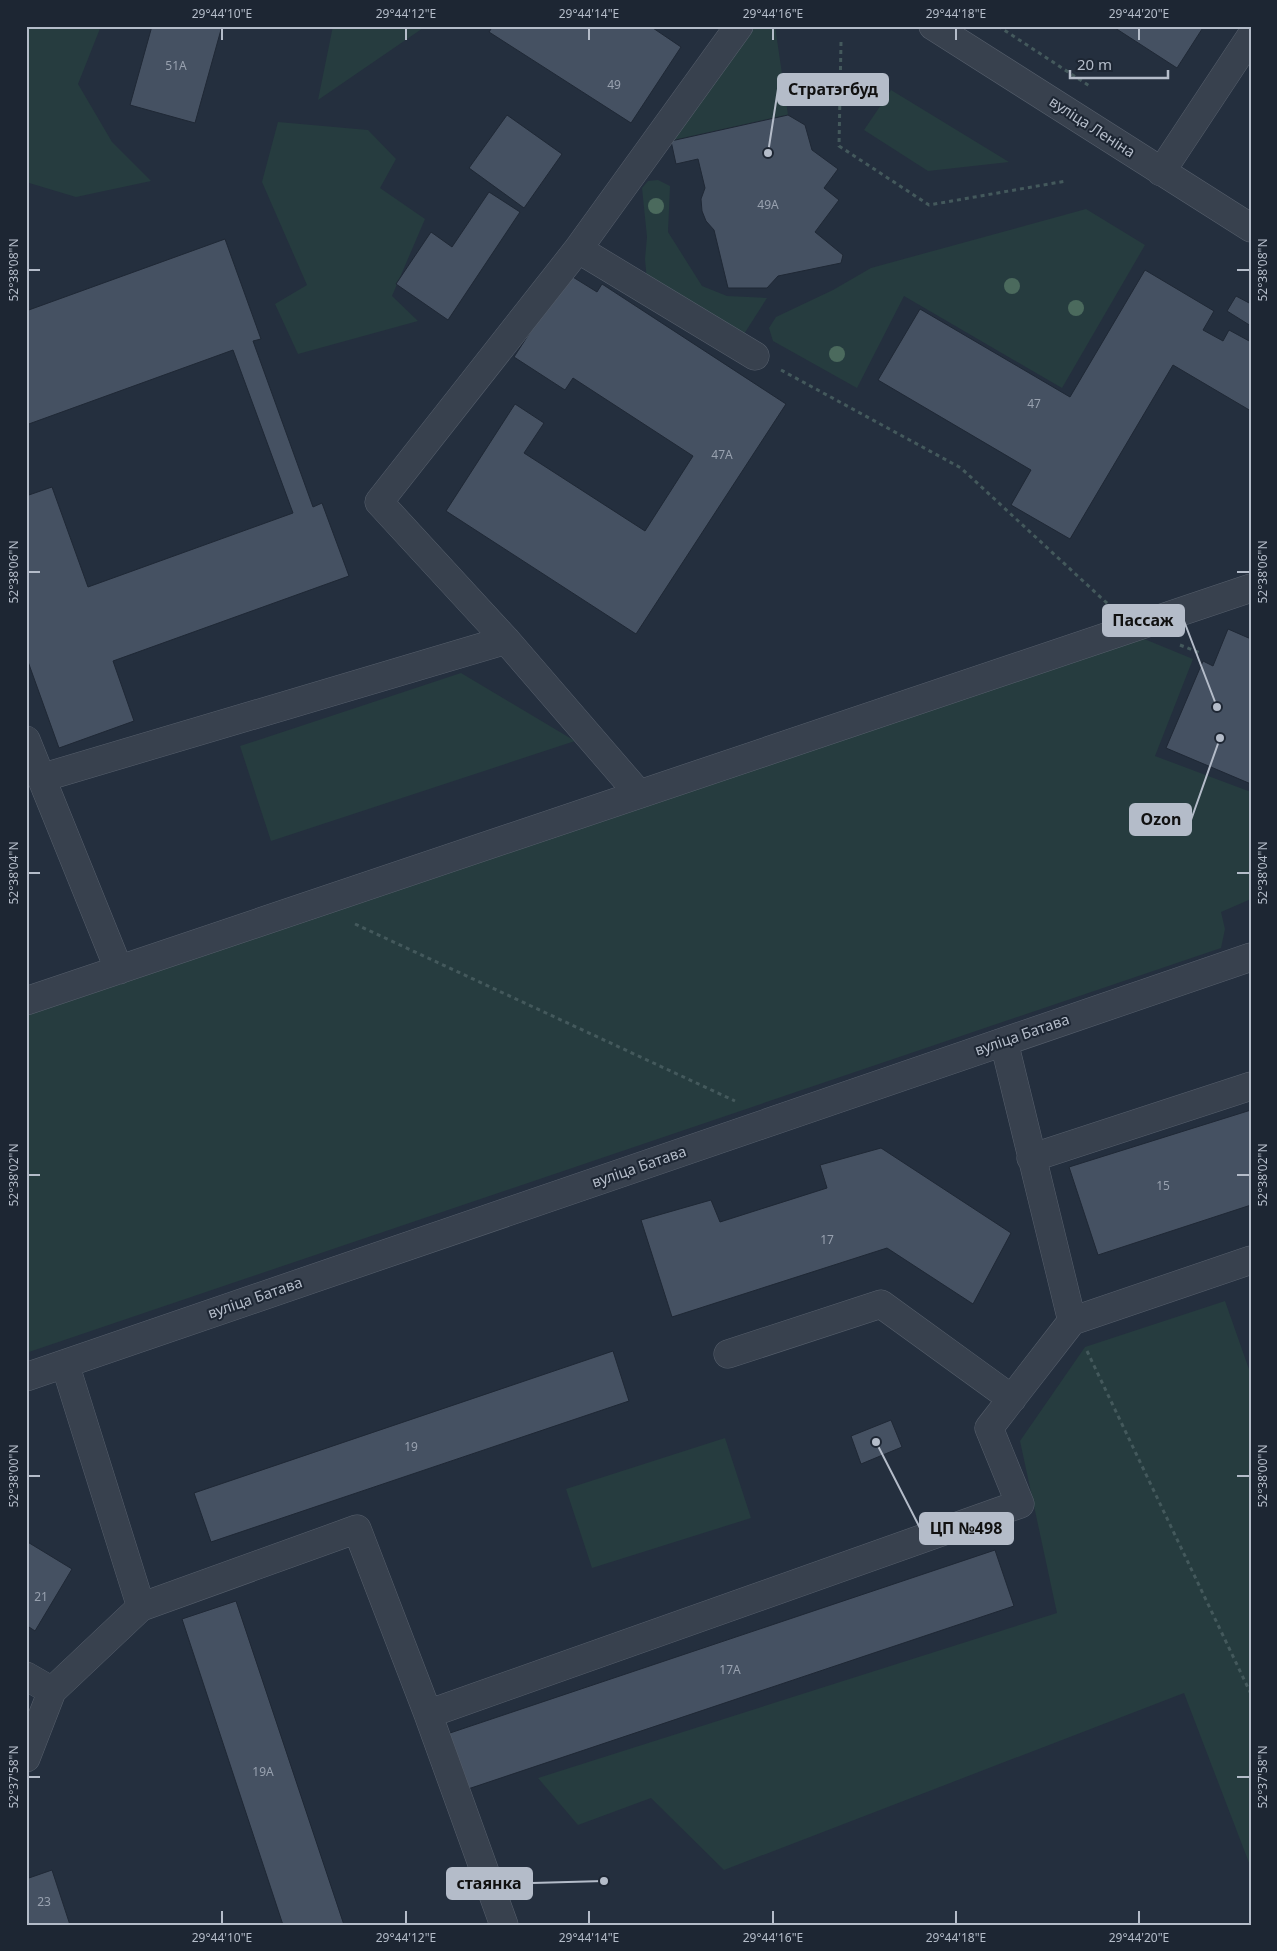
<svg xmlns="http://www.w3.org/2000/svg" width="1277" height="1951" font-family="'Noto Sans',sans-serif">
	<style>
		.green { fill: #263c3f }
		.building { fill: #455162; stroke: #1f2835 }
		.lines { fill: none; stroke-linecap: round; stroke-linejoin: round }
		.minor-casing { stroke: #565f6c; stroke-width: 29 }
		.path { stroke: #44595c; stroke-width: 3; stroke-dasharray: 4 4; stroke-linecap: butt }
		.minor { stroke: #38414e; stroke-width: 28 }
		.tree { fill: #4b6a5d }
		.ticks { fill: none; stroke: #b4bcc9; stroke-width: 2 }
		.labels { text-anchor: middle; stroke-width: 4; stroke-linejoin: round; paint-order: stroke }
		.number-label { font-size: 12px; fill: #98a1af }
		.street-label { font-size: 15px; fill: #b4bcc9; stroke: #1d2633 }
		.leader { fill: none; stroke: #b4bcc9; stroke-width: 2 }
		.callout-dot { fill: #b4bcc9; stroke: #1d2633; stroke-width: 2 }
		.callout { fill: #b4bcc9; stroke: #b4bcc9; stroke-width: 2 }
		.callout-label { font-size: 16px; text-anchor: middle; font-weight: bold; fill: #111 }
		.neatline { fill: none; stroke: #b4bcc9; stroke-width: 2 }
		.ticks-label { font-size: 12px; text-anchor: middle; fill: #b4bcc9 }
	</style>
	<rect width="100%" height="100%" fill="#242f3e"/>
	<!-- green -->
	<path class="green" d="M26 26H101L78 84 112 142 151 181 76 197 26 182Z
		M333 26H426L318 100Z
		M746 26H775L788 115 671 141Z
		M891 90 1009 162 928 171 864 130Z
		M278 122 368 130 396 159 380 188 425 219 392 296 418 321 298 354 275 304 307 285 262 182Z
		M658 180 670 186 668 232 702 286 727 296 767 298 744 334 647 281 645 259 647 237 642 188 648 181Z
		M1086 209 1145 245 1062 388 904 296 857 388 773 341 769 328 776 317 833 290 871 268Z
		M1137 636 1193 659 1155 756 1251 792V899L1221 912 1225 929 1221 948 26 1353V1016Z
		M461 673 575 741 271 841 240 746Z
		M1225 1301 1251 1375V1868L1184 1693 724 1870 651 1798 578 1825 538 1778 1057 1613 1020 1441 1085 1347Z
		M725 1438 751 1518 592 1568 566 1489Z"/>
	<!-- building -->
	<path class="building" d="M152 26H222L195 123 130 105Z
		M493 26H650L681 47 631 123 489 32Z
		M1112 26H1204L1177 68Z
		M507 115 562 154 524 208 469 168Z
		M788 115 805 125 812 150 838 169 824 188 839 200 815 232 843 255 841 263 778 276 767 288H728L714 230 706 221 702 211 701 199 705 188 698 159 676 164 671 141Z
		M489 192 520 212 448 320 396 284 431 232 452 247Z
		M225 239 261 339 253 341 313 507 322 503 349 576 113 661 134 721 59 748 26 656V496L52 487 88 587 293 513 233 350 26 425V311Z
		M1145 270 1214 311 1203 330 1223 341 1229 330 1251 342V411L1173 365 1070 539 1011 505 1031 470 878 380 920 309 1070 397Z
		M568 274 597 292 602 284 786 404 636 634 446 511 515 404 544 423 524 453 645 531 693 456 573 378 565 390 514 357Z
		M1236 296 1251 304V326L1227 311Z
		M1228 629 1251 639V784L1166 748 1203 661 1213 666Z
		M1251 1110V1205L1098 1255 1069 1167Z
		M881 1148 1011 1233 973 1304 887 1248 672 1317 641 1220 711 1200 720 1222 827 1188 820 1165Z
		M613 1351 629 1401 211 1542 194 1493Z
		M891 1420 902 1447 861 1464 851 1436Z
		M26 1541 72 1569 35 1631 26 1625Z
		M995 1550 1014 1606 465 1790 447 1734Z
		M236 1601 344 1925H283L182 1619Z
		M52 1870 70 1925H26V1879Z"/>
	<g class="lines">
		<defs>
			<path id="minor" d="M933 26 1251 228
				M1161 172 1251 36
				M578 249 755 356
				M26 740 119 970
				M41 778 506 640
				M639 794 506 640 379 502 578 249 739 26
				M26 1001 1251 588
				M1004 1042 1072 1321 1251 1260
				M1031 1158 1251 1086
				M728 1354 881 1304 1012 1399
				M26 1377 1251 957
				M141 1607 357 1529 428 1714 1020 1504 989 1428 1072 1321
				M26 1676 52 1691
				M428 1714 504 1925
				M26 1758 52 1691 141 1607 65 1364"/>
		</defs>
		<!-- minor casing -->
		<use href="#minor" class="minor-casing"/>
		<!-- path -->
		<path class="path" d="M998 26 1091 87
			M841 42 839 146 929 205 1066 181
			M781 370 961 468 1109 605
			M1180 645 1200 653
			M355 924 735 1101
			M1087 1351 1251 1694"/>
		<!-- minor -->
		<use href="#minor" class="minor"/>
	</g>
	<!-- trees -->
	<g class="tree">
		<circle cx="656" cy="206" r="8"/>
		<circle cx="1012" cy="286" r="8"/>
		<circle cx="1076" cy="308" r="8"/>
		<circle cx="837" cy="354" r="8"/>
	</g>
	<!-- ticks -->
	<path class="ticks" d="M222 28V40M406 28V40M589 28V40M773 28V40M956 28V40M1139 28V40M28 270H40M1237 270H1250M28 572H40M1237 572H1250M28 873H40M1237 873H1250M28 1175H40M1237 1175H1250M28 1476H40M1237 1476H1250M28 1777H40M1237 1777H1250M222 1911V1924M406 1911V1924M589 1911V1924M773 1911V1924M956 1911V1924M1139 1911V1924"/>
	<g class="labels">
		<!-- number labels -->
		<g class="number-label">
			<text x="176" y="70">51А</text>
			<text x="614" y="89">49</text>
			<text x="768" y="209">49А</text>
			<text x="1034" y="408">47</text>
			<text x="722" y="459">47А</text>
			<text x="1163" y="1190">15</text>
			<text x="827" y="1244">17</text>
			<text x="411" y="1451">19</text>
			<text x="41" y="1601">21</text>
			<text x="730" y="1674">17А</text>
			<text x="263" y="1776">19А</text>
			<text x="44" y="1906">23</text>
		</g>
		<!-- street labels -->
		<g class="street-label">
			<text transform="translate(1092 127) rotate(33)" y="5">вуліца Леніна</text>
			<text transform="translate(1022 1035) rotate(-19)" y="5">вуліца Батава</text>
			<text transform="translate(639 1167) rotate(-19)" y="5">вуліца Батава</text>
			<text transform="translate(255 1298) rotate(-19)" y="5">вуліца Батава</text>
		</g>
	</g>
	<!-- callouts -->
	<path class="leader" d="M768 153L778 89M1217 707L1184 621M1220 738L1191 820M876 1442L920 1528M604 1881L532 1883"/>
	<g class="callout-dot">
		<circle cx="768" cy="153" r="5"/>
		<circle cx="1217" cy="707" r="5"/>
		<circle cx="1220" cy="738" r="5"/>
		<circle cx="876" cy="1442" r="5"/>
		<circle cx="604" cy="1881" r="5"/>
	</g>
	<g class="callout">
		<rect x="778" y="74" width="110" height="31" rx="5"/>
		<rect x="1103" y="605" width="81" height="31" rx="5"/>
		<rect x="1130" y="804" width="61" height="31" rx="5"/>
		<rect x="920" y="1513" width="93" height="31" rx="5"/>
		<rect x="447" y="1868" width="85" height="31" rx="5"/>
	</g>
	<g class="callout-label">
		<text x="833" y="95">Стратэгбуд</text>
		<text x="1143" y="626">Пассаж</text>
		<text x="1161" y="825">Ozon</text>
		<text x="966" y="1534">ЦП №498</text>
		<text x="489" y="1889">стаянка</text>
	</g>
	<!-- border -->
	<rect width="1277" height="1951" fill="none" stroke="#1d2633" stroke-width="55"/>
	<!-- scale -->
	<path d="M1070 70v8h98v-8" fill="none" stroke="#b4bcc9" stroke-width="2.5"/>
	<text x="1077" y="70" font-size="15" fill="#b4bcc9" stroke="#1d2633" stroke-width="4" paint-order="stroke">20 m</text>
	<rect x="28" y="28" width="1222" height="1896" class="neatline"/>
	<g class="ticks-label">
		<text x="222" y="18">29°44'10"E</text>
		<text x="406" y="18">29°44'12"E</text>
		<text x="589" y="18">29°44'14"E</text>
		<text x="773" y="18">29°44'16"E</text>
		<text x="956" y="18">29°44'18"E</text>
		<text x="1139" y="18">29°44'20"E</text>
		<text transform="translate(14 270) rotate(-90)" y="4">52°38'08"N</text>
		<text transform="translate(1263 270) rotate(-90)" y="4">52°38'08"N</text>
		<text transform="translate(14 572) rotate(-90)" y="4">52°38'06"N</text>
		<text transform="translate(1263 572) rotate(-90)" y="4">52°38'06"N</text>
		<text transform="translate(14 873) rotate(-90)" y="4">52°38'04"N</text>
		<text transform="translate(1263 873) rotate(-90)" y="4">52°38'04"N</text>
		<text transform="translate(14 1175) rotate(-90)" y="4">52°38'02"N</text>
		<text transform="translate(1263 1175) rotate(-90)" y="4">52°38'02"N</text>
		<text transform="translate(14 1476) rotate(-90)" y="4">52°38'00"N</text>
		<text transform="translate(1263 1476) rotate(-90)" y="4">52°38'00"N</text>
		<text transform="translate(14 1777) rotate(-90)" y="4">52°37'58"N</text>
		<text transform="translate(1263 1777) rotate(-90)" y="4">52°37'58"N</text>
		<text x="222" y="1942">29°44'10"E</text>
		<text x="406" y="1942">29°44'12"E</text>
		<text x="589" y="1942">29°44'14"E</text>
		<text x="773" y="1942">29°44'16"E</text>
		<text x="956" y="1942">29°44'18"E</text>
		<text x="1139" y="1942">29°44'20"E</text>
	</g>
</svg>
